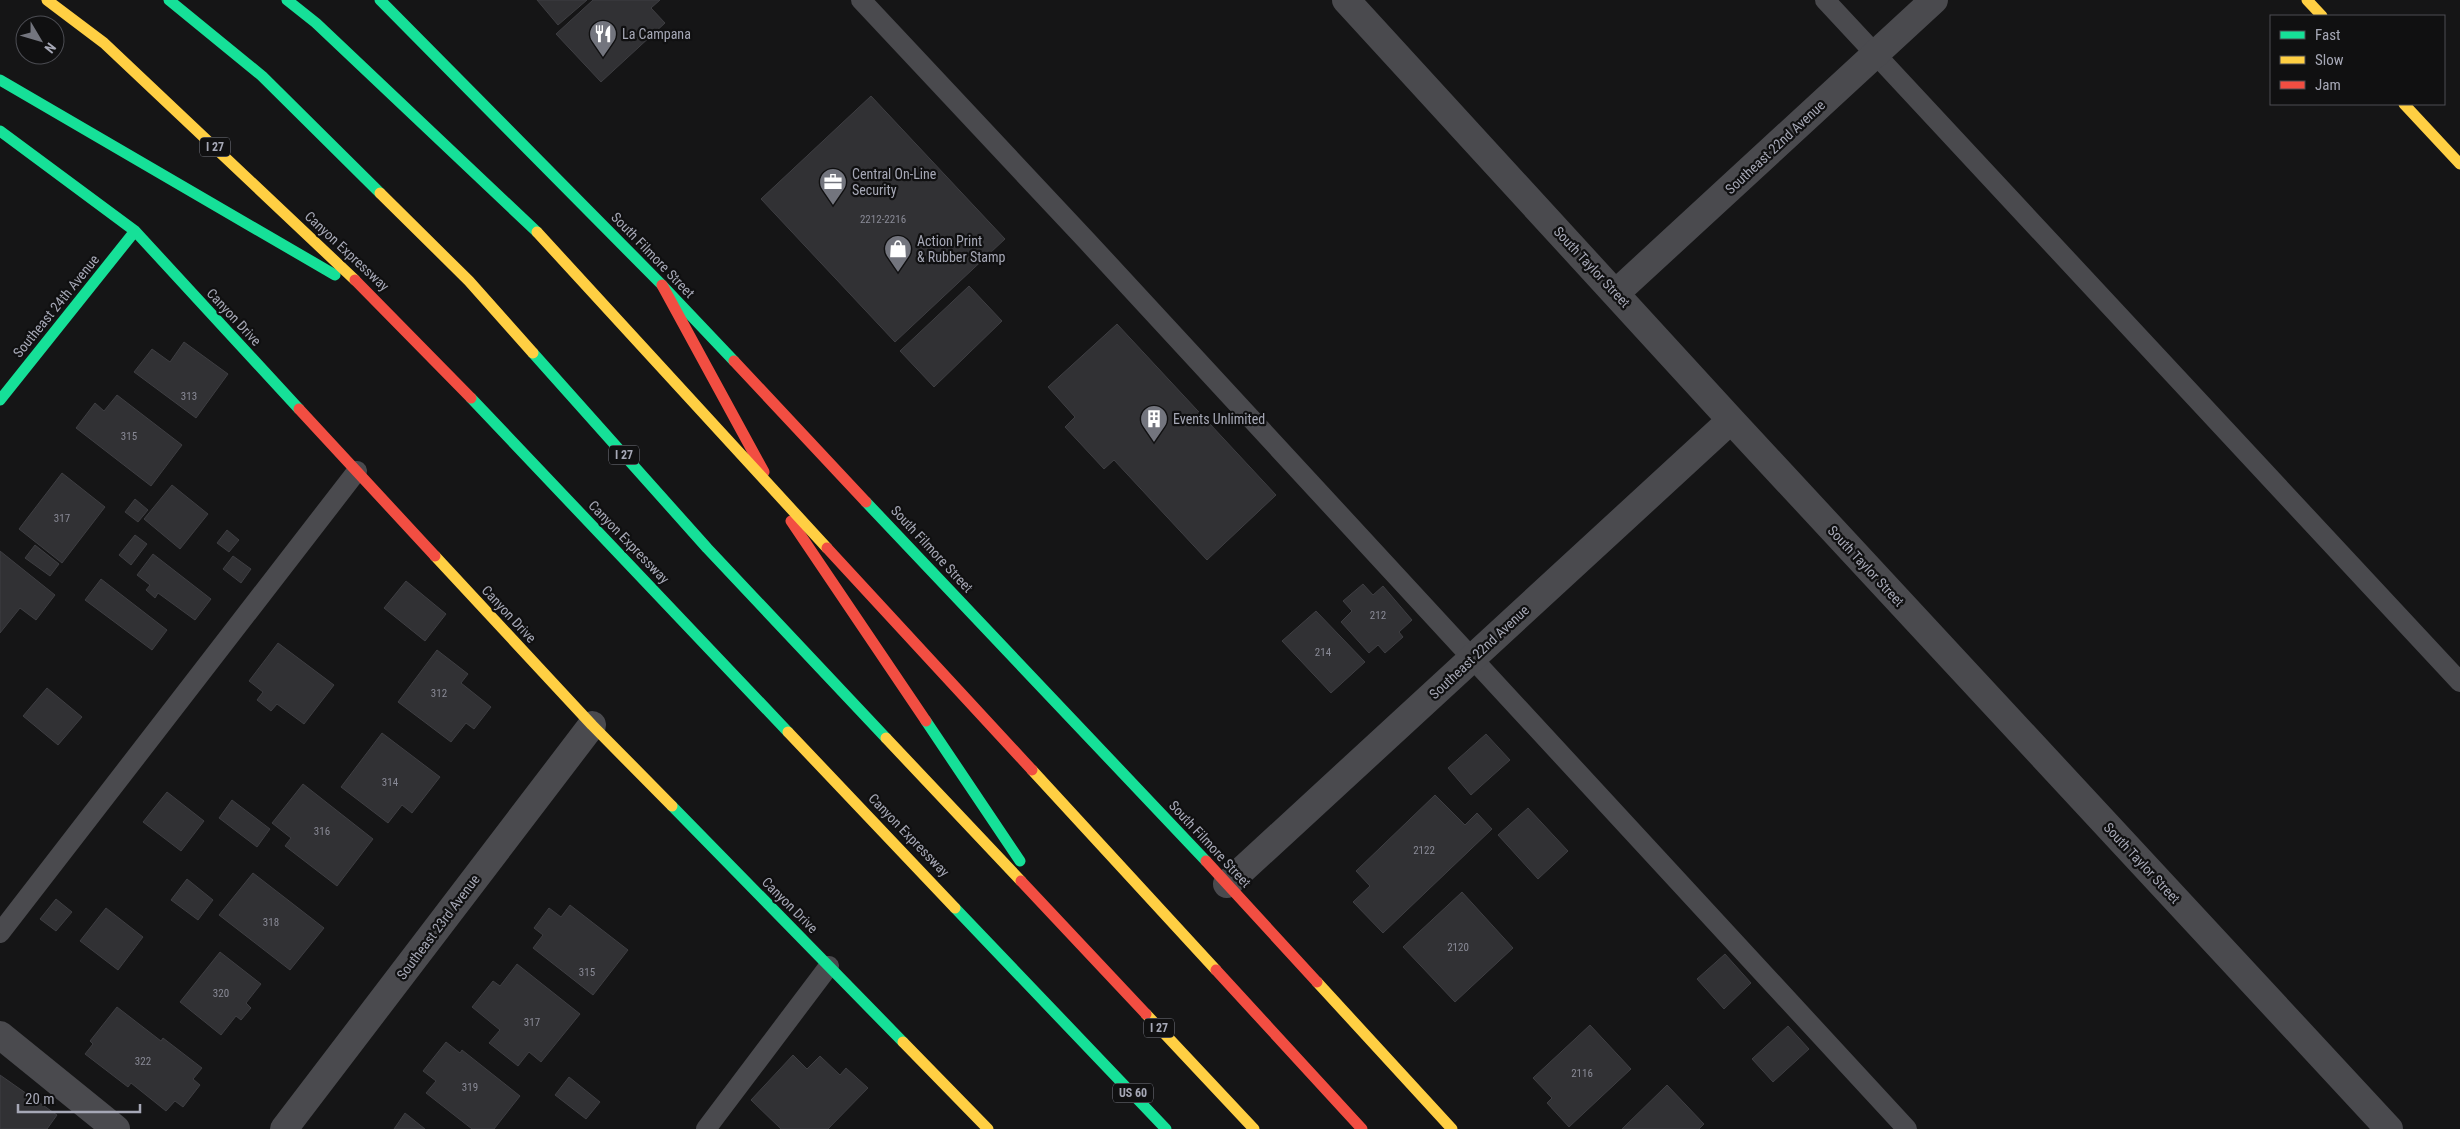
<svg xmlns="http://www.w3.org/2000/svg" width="2460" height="1129" font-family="'Roboto Condensed',sans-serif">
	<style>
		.building { fill: #313134; stroke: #3e3e42 }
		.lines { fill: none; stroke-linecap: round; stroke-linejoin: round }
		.lane { stroke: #4a4a4e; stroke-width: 20 }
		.street { stroke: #4a4a4e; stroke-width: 28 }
		.fast { stroke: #16e098; stroke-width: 11 }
		.slow { stroke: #ffcf43; stroke-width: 11 }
		.jam { stroke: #f24e42; stroke-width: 11 }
		.slow-bridge { stroke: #ffcf43; stroke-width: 11 }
		.jam-bridge { stroke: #f24e42; stroke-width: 11 }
		.labels { text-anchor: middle; stroke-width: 4.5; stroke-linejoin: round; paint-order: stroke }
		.number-label { font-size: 11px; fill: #898a96 }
		.shield { fill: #101011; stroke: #797a84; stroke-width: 1 }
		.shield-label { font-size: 12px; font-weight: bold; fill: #a6a8b6 }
		.poi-label { font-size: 14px; fill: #a6a8b6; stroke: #101011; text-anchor: start }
		.street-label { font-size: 14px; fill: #a6a8b6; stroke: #101011 }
	</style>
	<rect width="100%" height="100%" fill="#151516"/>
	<!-- building -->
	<path class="building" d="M537 0H587L558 25Z
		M593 0H660L651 8 665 23 601 82 556 34Z
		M871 96 1005 239 895 342 761 199Z
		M969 286 1002 321 934 387 900 351Z
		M1117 324 1276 495 1207 560 1114 460 1104 469 1065 427 1075 417 1048 387Z
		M184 342 228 374 196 418 134 372 152 349 170 362Z
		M117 395 182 445 151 486 76 428 95 403 104 411Z
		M62 473 105 507 62 563 19 529Z
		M172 485 208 514 180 549 144 519Z
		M135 499 148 510 138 522 125 512Z
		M227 530 239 540 229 552 217 543Z
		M135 535 147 544 131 565 119 555Z
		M35 545 59 564 50 576 25 558Z
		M0 551 55 595 36 620 20 608 0 633Z
		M153 554 211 599 195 620 158 593 155 598 146 590 150 585 137 575Z
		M233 556 251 569 241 583 223 569Z
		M101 579 167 630 152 650 85 600Z
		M406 581 446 614 425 641 384 608Z
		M1363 584 1373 595 1383 586 1412 620 1399 632 1403 637 1385 653 1378 645 1369 653 1341 622 1352 611 1343 601Z
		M1316 611 1365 662 1331 693 1282 641Z
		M278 643 334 685 304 724 277 704 271 711 257 700 263 692 249 681Z
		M437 650 468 674 461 683 491 707 474 729 466 723 451 742 398 702Z
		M47 688 82 717 58 745 23 716Z
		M382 733 440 777 412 813 402 805 388 823 341 787Z
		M1486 734 1510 760 1471 795 1448 768Z
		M303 784 373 839 337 886 285 846 291 838 272 823Z
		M167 792 204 821 181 851 143 822Z
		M1435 795 1465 825 1477 813 1492 829 1383 933 1353 902 1370 886 1356 871Z
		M232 800 270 829 257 847 219 818Z
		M1528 808 1568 851 1538 879 1498 835Z
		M253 873 324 928 290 970 219 915Z
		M187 879 213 900 198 920 171 900Z
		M1462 892 1513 948 1455 1002 1403 947Z
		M56 899 72 912 56 931 40 919Z
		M570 905 628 950 593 995 533 948 543 935 534 928 549 908 561 917Z
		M106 908 143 937 118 970 80 941Z
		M220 952 261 984 246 1003 251 1008 241 1020 236 1016 221 1035 180 1002Z
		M1725 954 1751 983 1724 1009 1697 979Z
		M517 964 580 1014 541 1062 529 1052 518 1066 489 1043 500 1030 472 1007 493 981 500 986Z
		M117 1007 161 1041 163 1038 202 1068 193 1079 200 1085 183 1107 175 1101 166 1111 131 1083 128 1087 85 1054 93 1044 90 1041Z
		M1590 1025 1631 1069 1569 1127 1547 1103 1552 1098 1533 1078Z
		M1788 1026 1809 1049 1773 1082 1752 1059Z
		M446 1042 460 1053 462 1050 520 1096 494 1129H472L426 1093 436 1081 423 1071Z
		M793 1055 807 1069 820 1056 840 1075 846 1068 868 1088 828 1129H781L751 1100Z
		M0 1075 57 1115 47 1129H0Z
		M569 1077 600 1102 586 1119 555 1095Z
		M1667 1085 1704 1124 1699 1129H1622Z
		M405 1113 425 1129H394Z"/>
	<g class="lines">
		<!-- lane -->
		<path class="lane" d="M861 0 1087 241 1907 1129
			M1825 0 2460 682
			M0 933 357 471
			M706 1129 829 966"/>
		<!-- street -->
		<path class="street" d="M1346 0 1731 420 2389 1129
			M1616 293 1934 0
			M1227 884 1731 420
			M0 1035 116 1129
			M284 1129 592 725"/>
		<!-- fast -->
		<path class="fast" d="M169 0 262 76 380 193
			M287 0 316 23 537 232
			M380 0 662 285 734 361
			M0 80 335 275
			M0 131 135 231 299 409
			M533 353 707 548 886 738
			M471 398 788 732
			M0 400 135 231
			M866 502 1206 861
			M926 721 1020 861
			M672 806 903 1042
			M955 908 1166 1129"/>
		<!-- slow -->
		<path class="slow" d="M47 0 104 43 355 280
			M2307 0 2322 16
			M2404 104 2460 164
			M380 193 469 281 533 353
			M435 556 592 725 672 806
			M788 732 955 908
			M886 738 1021 881
			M1317 982 1452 1129
			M1146 1014 1254 1129
			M903 1042 988 1129"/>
		<!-- jam -->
		<path class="jam" d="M355 280 471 398
			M662 285 764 472
			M734 361 866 502
			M299 409 435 556
			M791 521 926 721
			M1206 861 1317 982
			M1021 881 1146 1014"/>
		<!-- slow-bridge -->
		<path class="slow-bridge" d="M537 232 827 548
			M1032 770 1216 970"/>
		<!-- jam-bridge -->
		<path class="jam-bridge" d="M827 548 1032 770
			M1216 970 1362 1129"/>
	</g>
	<!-- icons -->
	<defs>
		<symbol id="restaurant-pin" viewBox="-11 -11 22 30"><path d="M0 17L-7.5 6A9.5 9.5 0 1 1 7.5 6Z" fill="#73757e" stroke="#101011"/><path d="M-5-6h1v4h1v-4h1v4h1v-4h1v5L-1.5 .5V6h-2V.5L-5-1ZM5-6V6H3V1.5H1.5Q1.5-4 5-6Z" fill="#fff"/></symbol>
		<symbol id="office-pin" viewBox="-11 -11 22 30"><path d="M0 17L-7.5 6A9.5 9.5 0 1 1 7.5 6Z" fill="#73757e" stroke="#101011"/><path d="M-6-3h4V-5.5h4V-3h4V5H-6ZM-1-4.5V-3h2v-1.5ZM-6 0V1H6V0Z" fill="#fff"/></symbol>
		<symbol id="shop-pin" viewBox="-11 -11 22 30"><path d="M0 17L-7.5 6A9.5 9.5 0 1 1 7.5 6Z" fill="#73757e" stroke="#101011"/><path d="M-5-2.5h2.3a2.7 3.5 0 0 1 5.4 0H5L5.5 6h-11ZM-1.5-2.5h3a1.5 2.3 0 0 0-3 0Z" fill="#fff"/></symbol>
		<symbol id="building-pin" viewBox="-11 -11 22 30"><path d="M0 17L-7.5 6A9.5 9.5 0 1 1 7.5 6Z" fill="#73757e" stroke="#101011"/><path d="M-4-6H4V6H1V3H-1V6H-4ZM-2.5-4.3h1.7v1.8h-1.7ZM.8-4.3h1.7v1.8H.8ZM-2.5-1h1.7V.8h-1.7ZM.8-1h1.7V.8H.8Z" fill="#fff"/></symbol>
	</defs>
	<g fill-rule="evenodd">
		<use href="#restaurant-pin" x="587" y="18" width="32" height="43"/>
		<use href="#office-pin" x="817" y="166" width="32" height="43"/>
		<use href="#shop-pin" x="882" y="233" width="32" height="43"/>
		<use href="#building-pin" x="1138" y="403" width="32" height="43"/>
	</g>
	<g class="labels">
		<!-- number labels -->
		<g class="number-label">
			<text x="883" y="223">2212-2216</text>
			<text x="189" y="400">313</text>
			<text x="129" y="440">315</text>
			<text x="62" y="522">317</text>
			<text x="1378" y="619">212</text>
			<text x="1323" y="656">214</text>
			<text x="439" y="697">312</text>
			<text x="390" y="786">314</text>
			<text x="322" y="835">316</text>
			<text x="1424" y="854">2122</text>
			<text x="271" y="926">318</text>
			<text x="1458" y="951">2120</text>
			<text x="587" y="976">315</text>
			<text x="221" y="997">320</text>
			<text x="532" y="1026">317</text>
			<text x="143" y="1065">322</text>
			<text x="1582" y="1077">2116</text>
			<text x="470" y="1091">319</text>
		</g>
		<!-- shield labels -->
		<g class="shield">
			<rect x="200" y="137.5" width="30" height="19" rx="4"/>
			<rect x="609" y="445.5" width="30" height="19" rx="4"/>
			<rect x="1144" y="1018.5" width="30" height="19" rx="4"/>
			<rect x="1113" y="1083.5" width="40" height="19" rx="4"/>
		</g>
		<g class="shield-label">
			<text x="215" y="151">I 27</text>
			<text x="624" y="459">I 27</text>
			<text x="1159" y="1032">I 27</text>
			<text x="1133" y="1097">US 60</text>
		</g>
		<!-- poi labels -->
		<g class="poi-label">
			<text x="622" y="39">La Campana</text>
			<text x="852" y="179">Central On-Line<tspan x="852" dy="16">Security</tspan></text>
			<text x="917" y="246">Action Print<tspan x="917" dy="16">&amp; Rubber Stamp</tspan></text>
			<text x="1173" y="424">Events Unlimited</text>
		</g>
		<!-- street labels -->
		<g class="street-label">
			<text transform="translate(1775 147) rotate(-43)" y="5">Southeast 22nd Avenue</text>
			<text transform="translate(347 251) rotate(43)" y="5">Canyon Expressway</text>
			<text transform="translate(653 255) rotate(46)" y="5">South Filmore Street</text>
			<text transform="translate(1592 267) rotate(47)" y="5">South Taylor Street</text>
			<text transform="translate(56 306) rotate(-51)" y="5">Southeast 24th Avenue</text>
			<text transform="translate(234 317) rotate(47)" y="5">Canyon Drive</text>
			<text transform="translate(629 542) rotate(46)" y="5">Canyon Expressway</text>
			<text transform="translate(932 549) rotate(47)" y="5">South Filmore Street</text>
			<text transform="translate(1866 566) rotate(47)" y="5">South Taylor Street</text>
			<text transform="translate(509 614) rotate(47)" y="5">Canyon Drive</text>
			<text transform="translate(1479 652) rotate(-43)" y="5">Southeast 22nd Avenue</text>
			<text transform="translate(909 835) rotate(46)" y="5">Canyon Expressway</text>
			<text transform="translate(1210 844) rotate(47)" y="5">South Filmore Street</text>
			<text transform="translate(2142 863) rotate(47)" y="5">South Taylor Street</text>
			<text transform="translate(790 905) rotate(45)" y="5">Canyon Drive</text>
			<text transform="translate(438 927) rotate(-53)" y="5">Southeast 23rd Avenue</text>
		</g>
	</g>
	<!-- legend -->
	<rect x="2270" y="15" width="175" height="90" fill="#101011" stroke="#4c4d53"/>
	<rect x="2280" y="31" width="25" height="8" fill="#16e098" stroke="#4c4d53"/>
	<text x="2315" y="40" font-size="15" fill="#a6a8b6">Fast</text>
	<rect x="2280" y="56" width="25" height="8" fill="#ffcf43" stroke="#4c4d53"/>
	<text x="2315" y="65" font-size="15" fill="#a6a8b6">Slow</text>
	<rect x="2280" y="81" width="25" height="8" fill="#f24e42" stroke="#4c4d53"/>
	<text x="2315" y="90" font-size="15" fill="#a6a8b6">Jam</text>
	<!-- north arrow -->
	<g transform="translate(40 40) rotate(128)"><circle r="24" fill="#101011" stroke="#4c4d53"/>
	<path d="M0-4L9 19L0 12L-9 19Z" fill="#73757e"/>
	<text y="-8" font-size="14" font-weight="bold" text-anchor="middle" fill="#a6a8b6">N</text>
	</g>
	<!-- scale -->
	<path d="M18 1104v8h122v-8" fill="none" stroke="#a6a8b6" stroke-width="2.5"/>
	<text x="25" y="1104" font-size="15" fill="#a6a8b6" stroke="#101011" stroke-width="4" paint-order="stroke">20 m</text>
</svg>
